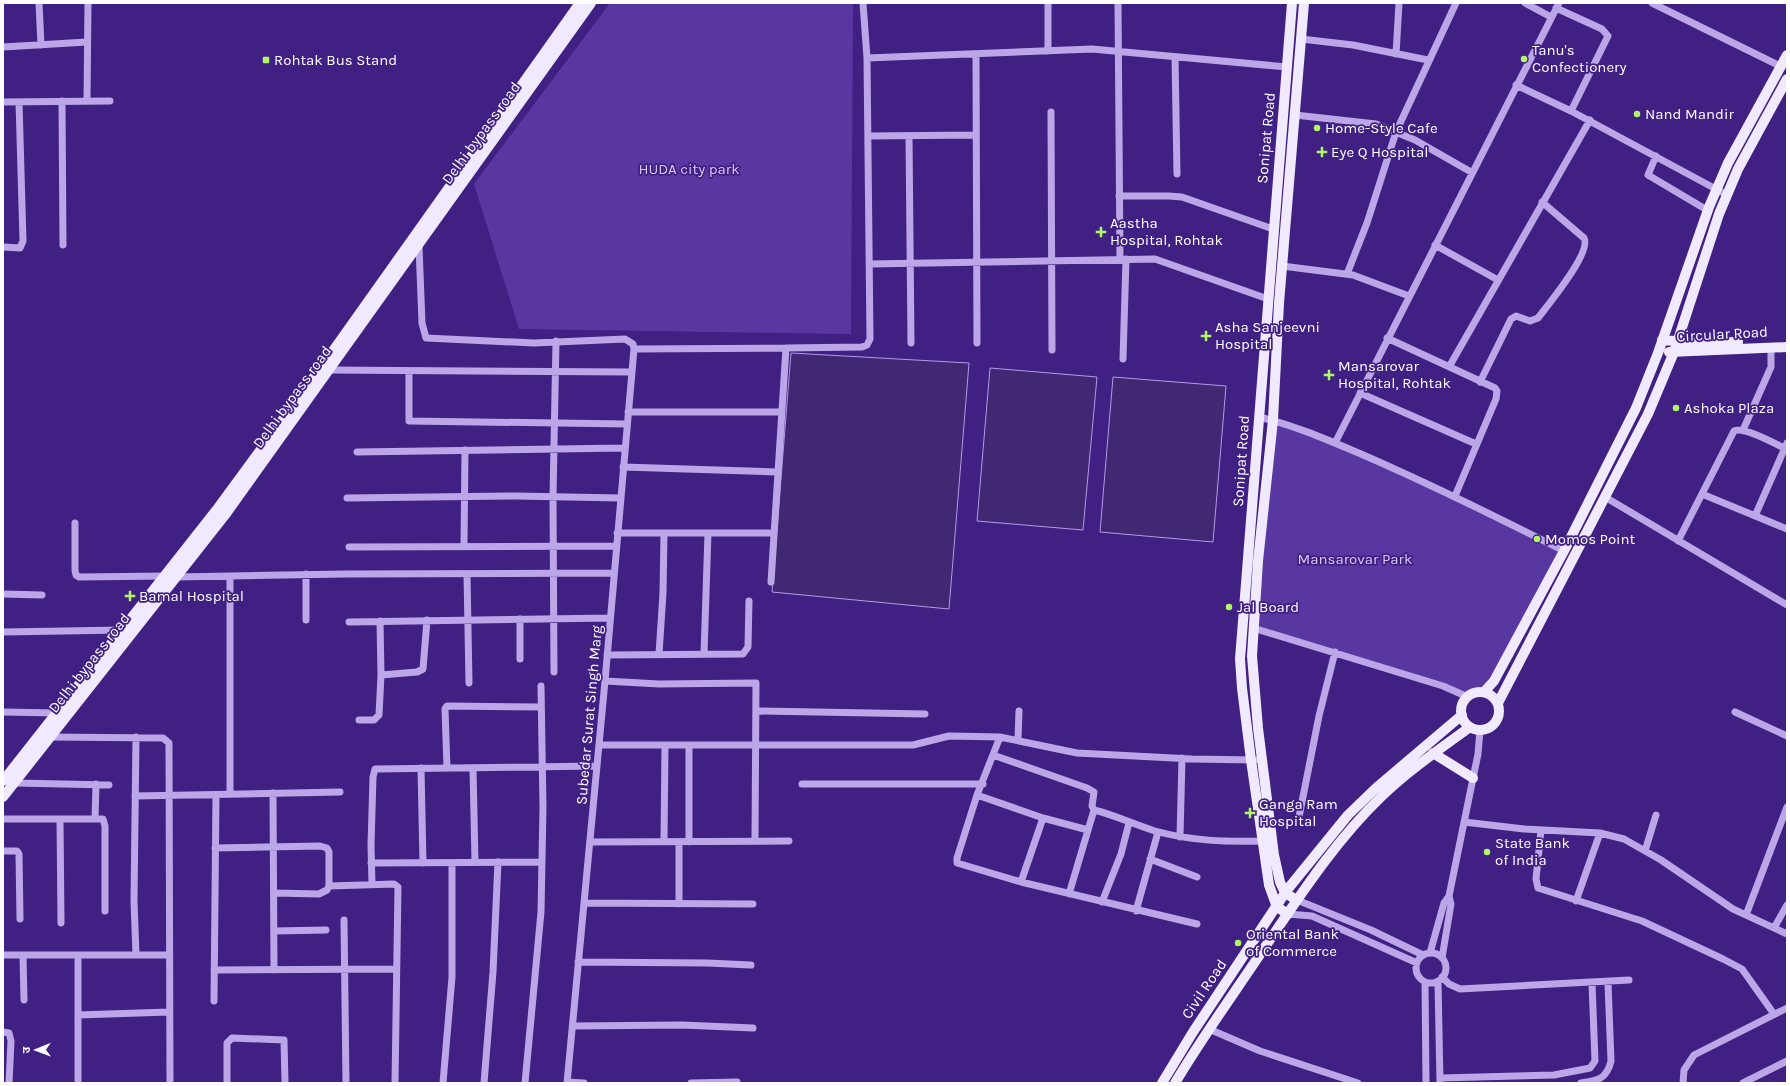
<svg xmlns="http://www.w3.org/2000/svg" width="1790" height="1086" font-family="Karla,'Noto Sans Devanagari',sans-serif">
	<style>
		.green { fill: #5837a1 }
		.water { fill: #412872; stroke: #b29aea }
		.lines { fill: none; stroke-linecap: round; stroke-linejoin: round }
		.minor { stroke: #bba6e8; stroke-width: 7 }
		.major { stroke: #f1e9fe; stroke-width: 10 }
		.poi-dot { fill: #b1f666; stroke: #402082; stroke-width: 1.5 }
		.labels { text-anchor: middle; stroke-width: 3.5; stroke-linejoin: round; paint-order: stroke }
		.poi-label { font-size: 15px; fill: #fff; stroke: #402082; text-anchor: start }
		.street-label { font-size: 15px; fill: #fff; stroke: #402082 }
		.park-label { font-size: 15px; fill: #d8caf6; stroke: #402082 }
	</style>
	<rect width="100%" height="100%" fill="#402082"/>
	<!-- green -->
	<path class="green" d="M610 3H853L851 334 519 329 474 184Z
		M1269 420 1335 443 1563 552 1484 692 1470 695 1252 629Z"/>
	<!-- water -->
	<path class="water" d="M791 353 969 363 949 609 772 592Z
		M990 368 1097 377 1083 530 977 521Z
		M1113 377 1226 386 1213 542 1100 532Z"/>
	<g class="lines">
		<!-- minor -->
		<path class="minor" d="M39 3 41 45
			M1048 3V51
			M1118 3 1120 259
			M1525 3 1551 17
			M1652 3 1780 66
			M1556 8 1602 29 1608 36 1571 111 1727 195
			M1301 39 1353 45 1428 60
			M3 47 87 42
			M976 54 977 343
			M1396 54 1399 3
			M1175 57 1177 174
			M867 58 1092 49 1287 67
			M1516 85 1571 111
			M62 101 63 245
			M87 101 88 3
			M3 102 110 101
			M1051 112 1052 350
			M1295 115 1376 124 1415 140 1471 172
			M868 136 976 135
			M909 136 911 343
			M1656 156 1648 175 1707 210
			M1119 196H1169L1182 197 1273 229
			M1435 245 1498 280
			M419 246 422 323 426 338 534 343 625 339 633 344 634 349 786 348
			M3 247 20 248 23 241 19 102
			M869 264 1155 259 1268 299
			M1282 266 1353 275 1409 296
			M1347 274 1367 223 1396 132 1456 3
			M1387 338 1495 388 1497 391 1496 399 1455 496
			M1123 359 1126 259
			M1449 367 1590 120
			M326 370 632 372
			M409 371V421L627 424
			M1480 382 1511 319 1516 316 1530 321 1538 318C1548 305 1592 252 1584 238L1542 202
			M1360 393 1476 444
			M628 412H782
			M1259 417C1294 425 1328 440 1361 454 1430 484 1497 517 1564 551
			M1743 430 1771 367V347
			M1335 443 1559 3
			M357 452 624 448
			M623 467 777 472
			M1702 494 1787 529
			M1605 497 1787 605
			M347 498 516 496 620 498
			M1755 516 1787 443
			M75 523V570L76 575 79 577 165 576
			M617 533H773
			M1678 541 1734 431C1743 426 1774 443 1784 448
			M464 546 465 450
			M349 547 616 546
			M467 574 469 683
			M176 577 345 574 614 573
			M771 582 786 348 862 347 867 345 870 339 867 58 863 3
			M3 594 42 595
			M306 620V574
			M380 621 381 675 417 672 423 669 427 620
			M349 622 610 618
			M1253 628 1443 686 1468 697
			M3 632 123 630
			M659 654 663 593 664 534
			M704 654 708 533
			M607 655 743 654 748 647 749 601
			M520 659V619
			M554 672 553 497 556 341
			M605 681 659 684 756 683 755 841
			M757 711 925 714
			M3 712 57 713
			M1735 712 1787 736
			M359 720H374L379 715 381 675
			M47 737 163 738 169 743 170 1083
			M136 737 134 901 136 955
			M1000 737 977 795 957 858V863L1021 882 1197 924
			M1018 739 1019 711
			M599 745H913L949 736 1000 737 1077 753 1192 759 1255 760
			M689 745V842
			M993 755 1087 788 1094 792 1092 806 1094 810
			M421 768 423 863
			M447 768 445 709 447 706 541 707
			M473 768 475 862
			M13 780 15 783 109 785
			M802 784H983
			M273 793 274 970
			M230 794V576
			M977 795 1043 818 1088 830
			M135 796 340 792
			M1299 817 1319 716 1335 652
			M3 819H103L105 826V911
			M60 819 61 923
			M95 819 96 784
			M1464 822 1524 829 1600 833 1624 839 1661 860 1733 909 1787 934
			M1541 830 1536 879 1538 888 1642 921 1723 959 1742 969 1774 1014
			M1180 837 1182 758
			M590 842 789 841
			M664 842 665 745
			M215 848 320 846 327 848 329 852V886L327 890 319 894 274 893
			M3 851H17L19 854 20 919
			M1645 851 1656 815
			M1150 859 1197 877
			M371 863 542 862
			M1021 882 1043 818
			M372 884 371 845 373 777 375 769 597 766
			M329 886 394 884 398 887 395 1083
			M1069 894 1094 810C1115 815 1135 825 1155 831 1191 841 1226 842 1263 841
			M1297 900 1371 930 1423 955
			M1576 901 1600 833
			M1102 902 1121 854 1129 823
			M585 903 753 904
			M679 904V842
			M1136 911 1158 832
			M1288 914 1312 916 1417 963
			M1746 915 1787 807
			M344 920 346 1083
			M1774 928 1787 905
			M274 931 326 930
			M1430 953 1444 903 1449 896
			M1416 968a15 15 0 1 1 30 0a15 15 0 1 1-30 0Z
			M3 955H169
			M23 955 24 1000
			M78 956V1083
			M1442 958 1451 904 1449 896 1478 754 1480 730
			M578 962 707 963 751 965
			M214 970 396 969
			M1442 977 1449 984 1460 989 1629 980
			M1438 981 1440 1083
			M1425 982 1426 1083
			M214 1001 216 795
			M78 1015 169 1012
			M573 1026 682 1025 753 1028
			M1209 1029 1260 1051 1358 1083
			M3 1032 9 1033 11 1041 9 1083
			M1440 1078 1554 1075 1590 1068 1595 1061 1592 983
			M567 1082 584 1083
			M227 1083V1043L232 1038 284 1040 285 1083
			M443 1083 452 977V863
			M484 1083 493 972 498 862
			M525 1083 541 912 543 807 541 686
			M567 1083 605 681 634 349
			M691 1083 737 1082
			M1581 1083C1597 1081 1607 1079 1611 1061L1608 983
			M1683 1083 1684 1070 1694 1055 1787 1008
			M1743 1083 1787 1061"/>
		<!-- major -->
		<path class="major" d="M1662 340 1700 343 1738 342
			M1669 352 1787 347
			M1484 692 1494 681 1564 551 1636 408 1658 353 1709 207 1728 163 1787 55
			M1461 711a19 19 0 1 1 38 0a19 19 0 1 1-38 0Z
			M1498 703 1648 414 1674 352 1719 214 1738 169 1787 79
			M1433 753 1473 778
			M3 781 218 508 333 351 580 3
			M3 797 225 515 591 3
			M1297 900 1285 893 1280 882 1274 855 1258 728 1252 656 1258 561 1273 420 1279 303 1304 3
			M1288 914 1277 907 1269 885 1251 760 1242 688 1240 659 1292 3
			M1162 1083 1193 1032 1287 890 1348 815 1376 788 1462 715
			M1175 1083C1203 1036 1235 992 1265 947 1301 894 1336 840 1382 796 1409 770 1440 749 1470 727"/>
	</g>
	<!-- markers -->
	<g class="poi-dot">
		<circle cx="1524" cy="59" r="4"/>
		<rect x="262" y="56" width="8" height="8" rx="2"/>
		<circle cx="1637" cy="114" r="4"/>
		<circle cx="1317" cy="128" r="4"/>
		<path d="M1320 146h4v4h4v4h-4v4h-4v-4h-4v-4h4z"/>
		<path d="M1099 226h4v4h4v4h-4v4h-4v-4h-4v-4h4z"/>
		<path d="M1204 330h4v4h4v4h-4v4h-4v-4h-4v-4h4z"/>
		<path d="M1327 369h4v4h4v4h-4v4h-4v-4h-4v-4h4z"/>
		<circle cx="1676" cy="408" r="4"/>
		<circle cx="1537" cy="539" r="4"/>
		<path d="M128 590h4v4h4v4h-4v4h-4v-4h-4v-4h4z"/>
		<circle cx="1229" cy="607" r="4"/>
		<path d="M1248 807h4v4h4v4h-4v4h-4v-4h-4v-4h4z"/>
		<circle cx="1487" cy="852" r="4"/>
		<circle cx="1238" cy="943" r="4"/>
	</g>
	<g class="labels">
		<!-- poi labels -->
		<g class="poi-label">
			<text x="1532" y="55">Tanu's<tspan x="1532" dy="17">Confectionery</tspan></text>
			<text x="274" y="65">Rohtak Bus Stand</text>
			<text x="1645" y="119">Nand Mandir</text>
			<text x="1325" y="133">Home-Style Cafe</text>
			<text x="1331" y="157">Eye Q Hospital</text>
			<text x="1110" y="228">Aastha<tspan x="1110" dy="17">Hospital, Rohtak</tspan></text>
			<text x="1215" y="332">Asha Sanjeevni<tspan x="1215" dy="17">Hospital</tspan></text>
			<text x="1338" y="371">Mansarovar<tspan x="1338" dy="17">Hospital, Rohtak</tspan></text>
			<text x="1684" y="413">Ashoka Plaza</text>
			<text x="1545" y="544">Momos Point</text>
			<text x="139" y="601">Bamal Hospital</text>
			<text x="1237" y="612">Jal Board</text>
			<text x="1259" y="809">Ganga Ram<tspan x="1259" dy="17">Hospital</tspan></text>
			<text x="1495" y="848">State Bank<tspan x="1495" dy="17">of India</tspan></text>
			<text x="1246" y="939">Oriental Bank<tspan x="1246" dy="17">of Commerce</tspan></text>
		</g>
		<!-- street labels -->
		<g class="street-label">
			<text transform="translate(481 133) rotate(-54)" y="5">Delhi bypass road</text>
			<text transform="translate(1266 138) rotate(-85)" y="5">Sonipat Road</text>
			<text transform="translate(1722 334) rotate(-3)" y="5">Circular Road</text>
			<text transform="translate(292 397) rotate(-54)" y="5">Delhi bypass road</text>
			<text transform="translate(1241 461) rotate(-86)" y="5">Sonipat Road</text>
			<text transform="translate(89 663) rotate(-52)" y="5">Delhi bypass road</text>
			<text transform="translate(589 715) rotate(-85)" y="5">Subedar Surat Singh Marg</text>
			<text transform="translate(1204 989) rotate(-56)" y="5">Civil Road</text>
		</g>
		<!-- park labels -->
		<g class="park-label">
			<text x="689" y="174">HUDA city park</text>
			<text x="1355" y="564">Mansarovar Park</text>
		</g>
	</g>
	<!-- border -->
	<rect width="1790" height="1086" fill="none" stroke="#ffffff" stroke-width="8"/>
	<!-- north arrow -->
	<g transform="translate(36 1050) rotate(269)" stroke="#402082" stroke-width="3" paint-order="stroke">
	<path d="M0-3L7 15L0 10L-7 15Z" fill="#ffffff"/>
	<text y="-6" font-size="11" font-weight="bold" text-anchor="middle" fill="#ffffff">उ</text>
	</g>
</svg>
